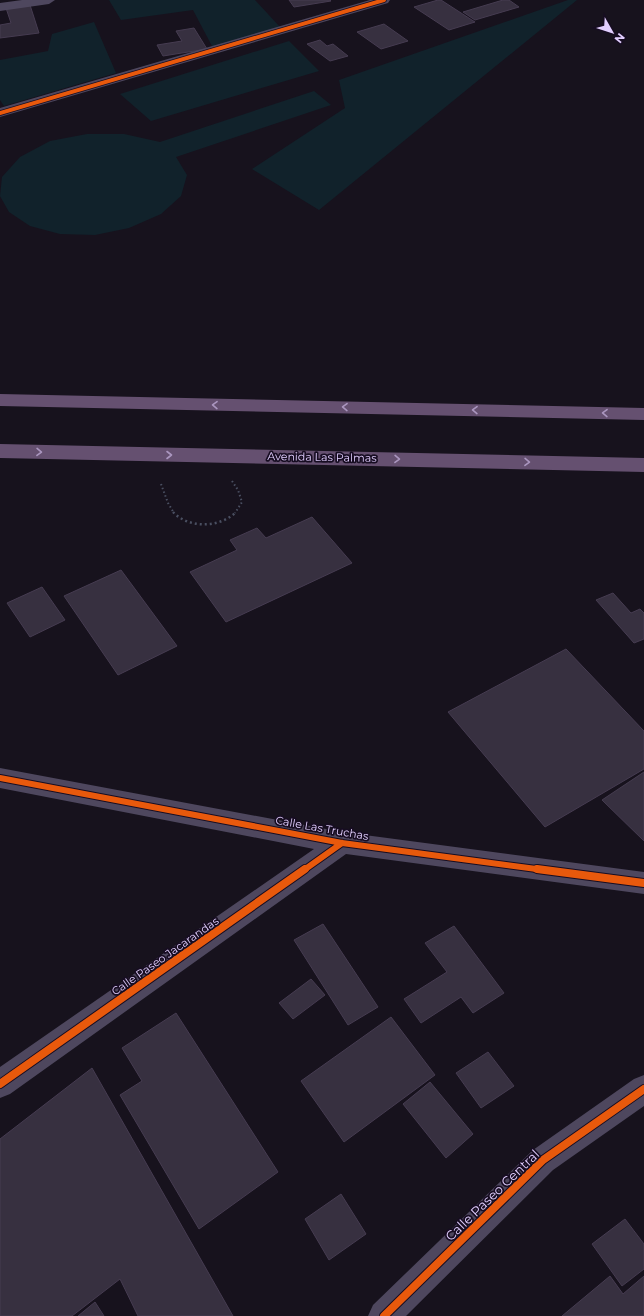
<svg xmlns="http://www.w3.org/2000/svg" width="644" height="1316" font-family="Montserrat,sans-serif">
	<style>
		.green { fill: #11222b }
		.building { fill: #373040; stroke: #463c51 }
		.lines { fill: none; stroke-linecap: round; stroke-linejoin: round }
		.path-far1 { stroke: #4a4f61; stroke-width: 2; stroke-dasharray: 1.5 2.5; stroke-linecap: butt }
		.path { stroke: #4a4f61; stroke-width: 2.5; stroke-dasharray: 2 3; stroke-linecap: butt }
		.minor { fill: #4e475e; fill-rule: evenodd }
		.primary { fill: #655070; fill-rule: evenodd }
		.cycleway-far2-casing { stroke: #170d22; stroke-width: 5.5 }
		.cycleway-far1-casing { stroke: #170d22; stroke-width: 8 }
		.cycleway-casing { stroke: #170d22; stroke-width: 10 }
		.cycleway-far2 { stroke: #e8590c; stroke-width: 4 }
		.cycleway-far1 { stroke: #e8590c; stroke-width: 6 }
		.cycleway { stroke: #e8590c; stroke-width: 8 }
		.oneway { stroke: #aa96bf }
		.labels { text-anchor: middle; stroke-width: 3.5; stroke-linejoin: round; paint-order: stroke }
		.street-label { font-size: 11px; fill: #e2cfff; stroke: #170d22 }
		.near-street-label { font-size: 13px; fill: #e2cfff; stroke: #170d22 }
	</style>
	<rect width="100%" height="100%" fill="#17121d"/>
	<!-- green -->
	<path class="green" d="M109 0H255L280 27 213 48 193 10 121 20Z
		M568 0H577L319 210 252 169 345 108 339 80Z
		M94 22 116 73 4 106 0 100V60L48 51 52 34Z
		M289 41 319 71 151 121 120 94Z
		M314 91 331 105 176 157 187 175 181 196 161 214 129 228 95 235 60 234 30 226 9 212 0 196 2 177 20 157 50 141 87 134H124L160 142Z"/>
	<!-- building -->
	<path class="building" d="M289 0H330L331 1 294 7Z
		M438 0H441L475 22 449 30 414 7Z
		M503 0H509L519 7 475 20 463 12Z
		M30 5 39 33 0 38V25L11 23 6 8Z
		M384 24 408 41 381 49 357 32Z
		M194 28 207 49 163 56 157 45 182 41 176 31Z
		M320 40 327 46 333 44 348 56 330 61 307 44Z
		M312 517 352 563 226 622 190 572 237 550 230 540 257 528 266 538Z
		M121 570 177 646 118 675 64 596Z
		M42 587 65 620 30 637 7 603Z
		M613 593 631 613 640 609 644 613V639L634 643 596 600Z
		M566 649 644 731V769L545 827 448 712Z
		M644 772V841L602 800Z
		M323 924 378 1007 348 1025 294 940Z
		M454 926 504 993 473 1013 461 997 421 1023 404 999 447 972 425 943Z
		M311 979 325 995 293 1019 279 1003Z
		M176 1013 278 1172 199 1229 120 1095 142 1081 122 1048Z
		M391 1017 435 1075 344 1142 301 1081Z
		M488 1052 514 1086 481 1108 456 1073Z
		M92 1068 233 1316H138L120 1279 72 1316H0V1139Z
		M430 1082 473 1134 446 1158 403 1104Z
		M341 1194 366 1234 329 1260 305 1219Z
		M625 1219 644 1244V1269L622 1286 592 1244Z
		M610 1276 623 1294 644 1276V1316H562Z
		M95 1302 104 1316H78Z"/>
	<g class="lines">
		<!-- path-far1 -->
		<path class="path-far1" d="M232 481 238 490 242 502 235 513
			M161 484 168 503 174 513"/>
		<!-- path -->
		<path class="path" d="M173 512C189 529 220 528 236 512"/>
		<!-- minor -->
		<path class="minor" d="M22 0H55L49 4 0 11V3Z
			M370 0H390L388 3 0 117V108Z
			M0 768 342 832 644 872V894L346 854 10 1094 0 1098V1067L314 849 0 788Z
			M644 1075V1106L553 1170 406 1316H368L373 1305 533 1150 634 1079Z"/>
		<!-- primary -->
		<path class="primary" d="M0 394 644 408V420L0 406Z
			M0 444 644 458V472L0 458Z"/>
		<defs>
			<path id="cycleway-far2" d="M0 113 384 0"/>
			<path id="cycleway-far1" d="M0 778 342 843 544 870
				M304 870 342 843"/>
			<path id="cycleway" d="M537 869 644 883
				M0 1084 305 869
				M384 1316 543 1160 644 1089"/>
		</defs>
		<!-- cycleway-far2 casing -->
		<use href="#cycleway-far2" class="cycleway-far2-casing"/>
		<!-- cycleway-far1 casing -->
		<use href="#cycleway-far1" class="cycleway-far1-casing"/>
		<!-- cycleway casing -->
		<use href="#cycleway" class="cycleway-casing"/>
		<!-- cycleway-far2 -->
		<use href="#cycleway-far2" class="cycleway-far2"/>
		<!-- cycleway-far1 -->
		<use href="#cycleway-far1" class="cycleway-far1"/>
		<!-- cycleway -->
		<use href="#cycleway" class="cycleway"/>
	</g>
	<!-- one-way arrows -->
	<defs><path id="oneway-chevron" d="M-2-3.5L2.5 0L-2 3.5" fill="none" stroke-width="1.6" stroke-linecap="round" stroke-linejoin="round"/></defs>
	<g class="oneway">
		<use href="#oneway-chevron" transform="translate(215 405) rotate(-179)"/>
		<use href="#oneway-chevron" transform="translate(345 407) rotate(-179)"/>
		<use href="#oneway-chevron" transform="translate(475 410) rotate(-179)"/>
		<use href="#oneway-chevron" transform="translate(605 413) rotate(-179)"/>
		<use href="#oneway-chevron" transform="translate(39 452) rotate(1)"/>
		<use href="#oneway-chevron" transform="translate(169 455)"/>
		<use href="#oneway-chevron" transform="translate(397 459) rotate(1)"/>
		<use href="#oneway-chevron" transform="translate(527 462) rotate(1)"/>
	</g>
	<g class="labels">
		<!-- street labels -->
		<g class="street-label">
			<text transform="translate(322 457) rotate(1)" y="4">Avenida Las Palmas</text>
			<text transform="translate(322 828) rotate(10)" y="4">Calle Las Truchas</text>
			<text transform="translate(165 956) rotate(-35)" y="4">Calle Paseo Jacarandas</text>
		</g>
		<!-- near-street labels -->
		<g class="near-street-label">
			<text transform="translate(492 1195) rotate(-44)" y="5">Calle Paseo Central</text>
		</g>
	</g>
	<!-- north arrow -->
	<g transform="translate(612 32) rotate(129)" stroke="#170d22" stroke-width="3" paint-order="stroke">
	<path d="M0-3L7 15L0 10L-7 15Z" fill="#e2cfff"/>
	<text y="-6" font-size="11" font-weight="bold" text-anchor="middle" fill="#e2cfff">N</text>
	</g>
</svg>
